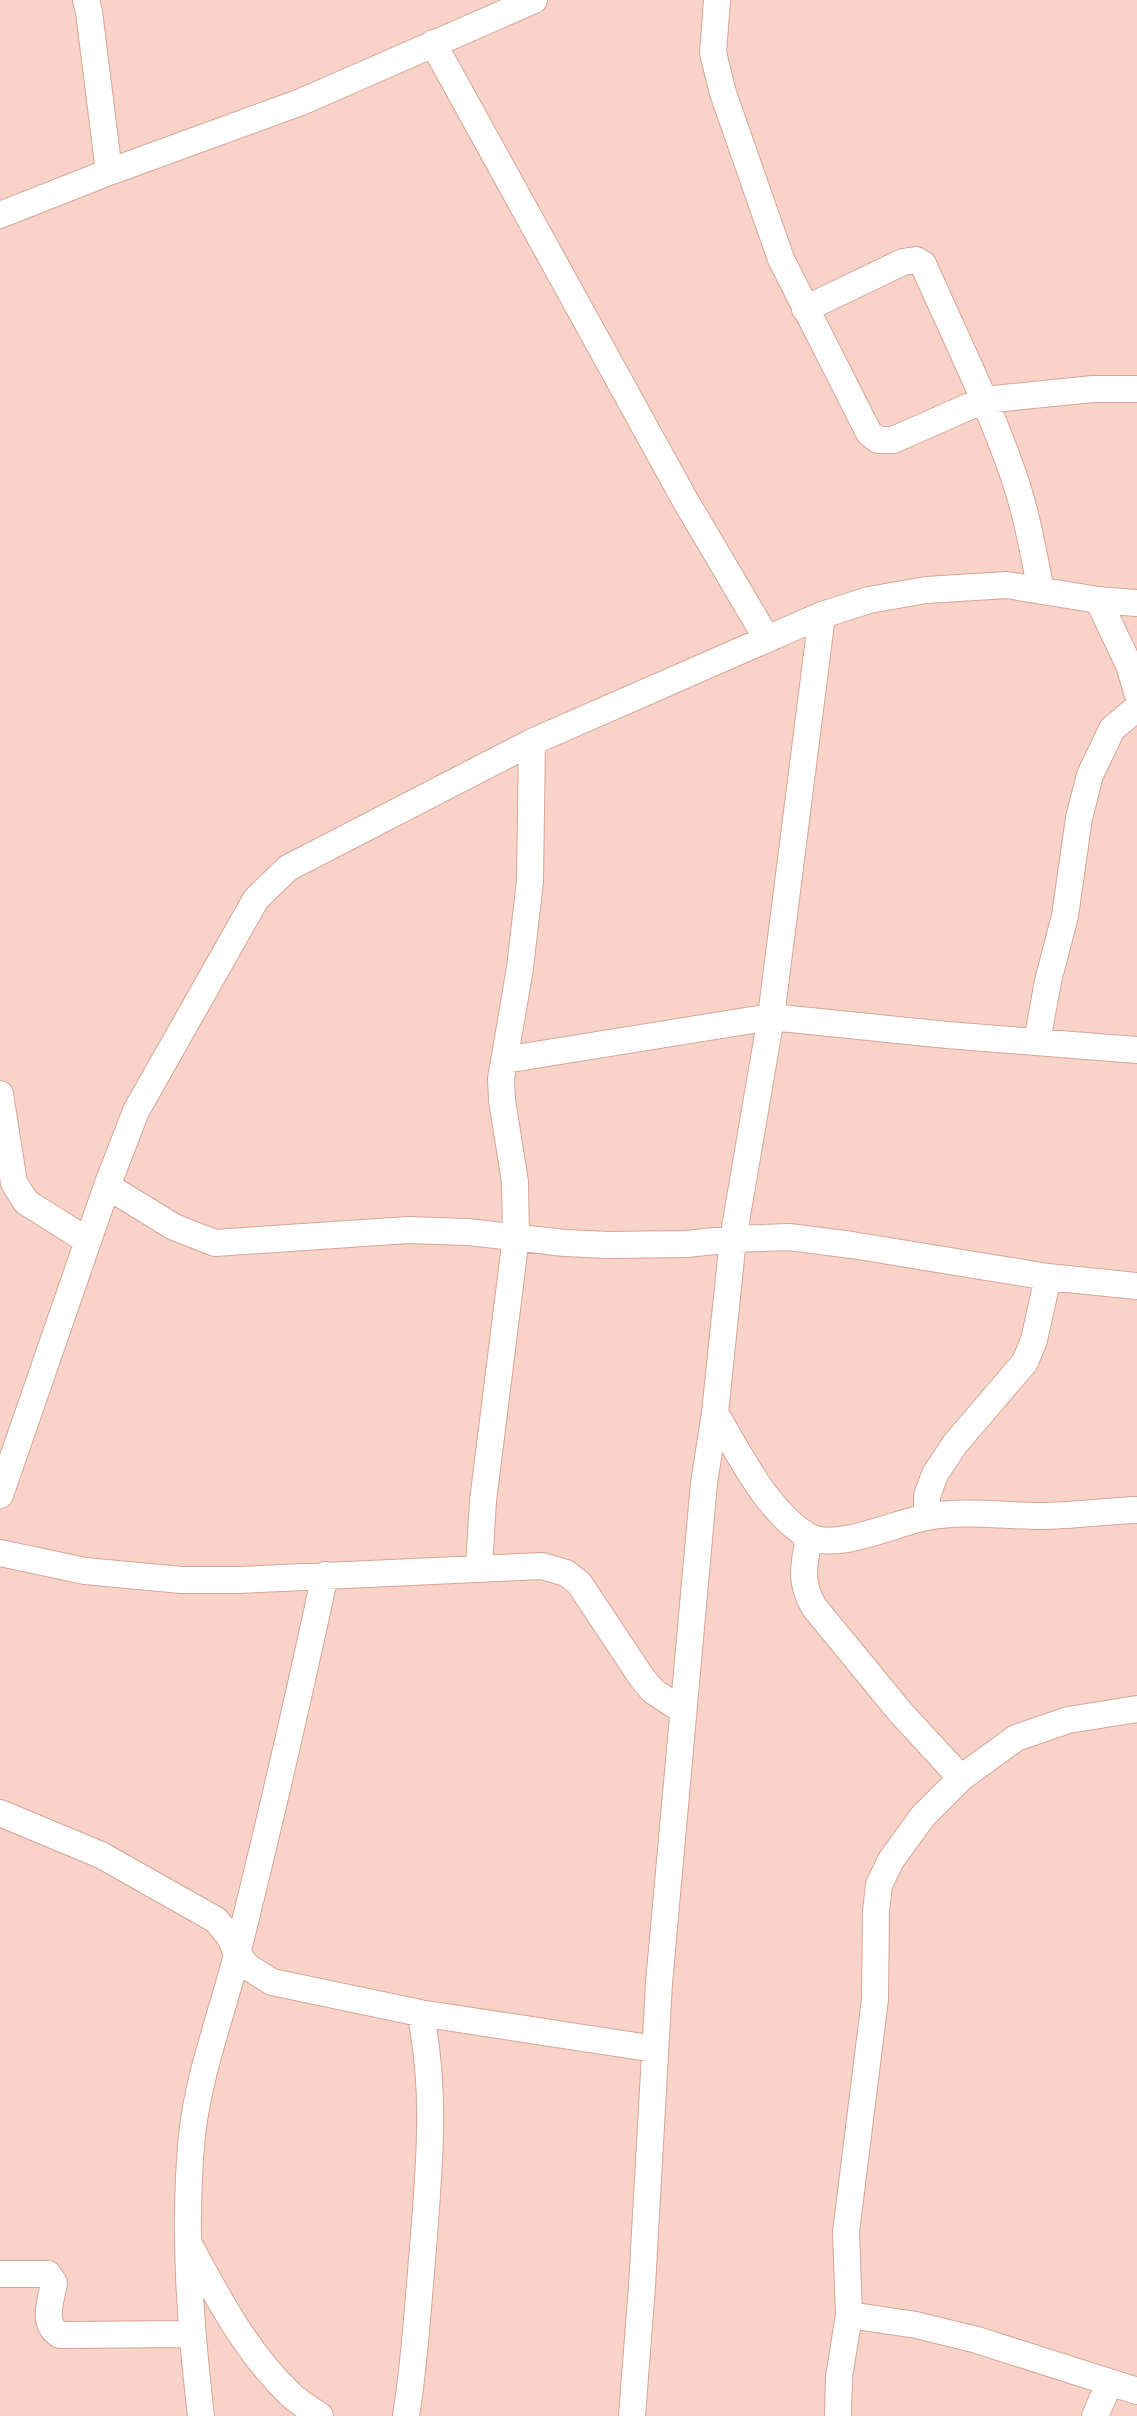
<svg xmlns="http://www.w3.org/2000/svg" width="1137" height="2416" font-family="Barlow,sans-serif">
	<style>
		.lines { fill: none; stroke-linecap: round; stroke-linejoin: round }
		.minor-casing { stroke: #d3a699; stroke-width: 28 }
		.minor { stroke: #fff; stroke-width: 26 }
	</style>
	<rect width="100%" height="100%" fill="#f9d3c8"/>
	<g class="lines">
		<defs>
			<path id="minor" d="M86 0 89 12 109 172
				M717 0 713 53 723 93 781 259 869 433 878 440H893L984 400 1093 389H1137
				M433 43 685 500 767 639
				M0 215 109 172 301 102 534 0
				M805 309 903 262 916 260 923 264C953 332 987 400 1012 471 1026 510 1033 550 1041 591
				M1098 600 1129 665 1137 692
				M1037 1042 1048 981 1065 916 1079 818 1090 775 1112 729 1137 708
				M504 1060 771 1017 947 1035 1137 1050
				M0 1094 14 1183 26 1202 88 1241
				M107 1186 174 1227 215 1243 408 1230 468 1232 565 1243 608 1245 687 1244 733 1239 789 1237 852 1245 1048 1277 1137 1286
				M715 1413C739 1453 767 1512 808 1536 835 1552 898 1522 927 1517 965 1510 1003 1516 1041 1516 1073 1516 1105 1511 1137 1510
				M0 1495 107 1186 136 1111 256 899 288 868 532 742 822 615 869 600 926 590 1007 585 1098 600 1137 603
				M927 1517V1496L935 1474 955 1444 1025 1362 1034 1340 1048 1277
				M809 1537C804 1565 799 1581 814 1607L901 1713 961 1778
				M0 1553 85 1571 181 1580H239L542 1566 566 1573 579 1583 642 1678 653 1691 682 1710
				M479 1567 483 1501 516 1237 515 1182 502 1100 501 1079 520 968 530 881 532 742
				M0 1813 101 1855 216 1920 230 1937 237 1954 248 1967 272 1982 420 2013 655 2049
				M191 2248C219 2300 247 2353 290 2394 298 2402 310 2409 320 2416
				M0 2274H48L54 2283C51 2301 41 2324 60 2335L192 2334
				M849 2315 916 2325 977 2340 1137 2391
				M201 2416C190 2322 183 2229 192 2135 199 2071 223 2012 238 1950 269 1826 298 1700 325 1575
				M406 2416C415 2361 418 2304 423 2248 429 2170 437 2090 420 2013
				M632 2416 642 2286 659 1983 704 1483 715 1413 733 1239 771 1017 822 615
				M838 2416 839 2377 849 2315 846 2232 875 1999 876 1911 879 1885 891 1860 923 1816 961 1778 1016 1738 1068 1720 1137 1709
				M1095 2416 1109 2384"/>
		</defs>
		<!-- minor casing -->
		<use href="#minor" class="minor-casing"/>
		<!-- minor -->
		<use href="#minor" class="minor"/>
	</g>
</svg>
